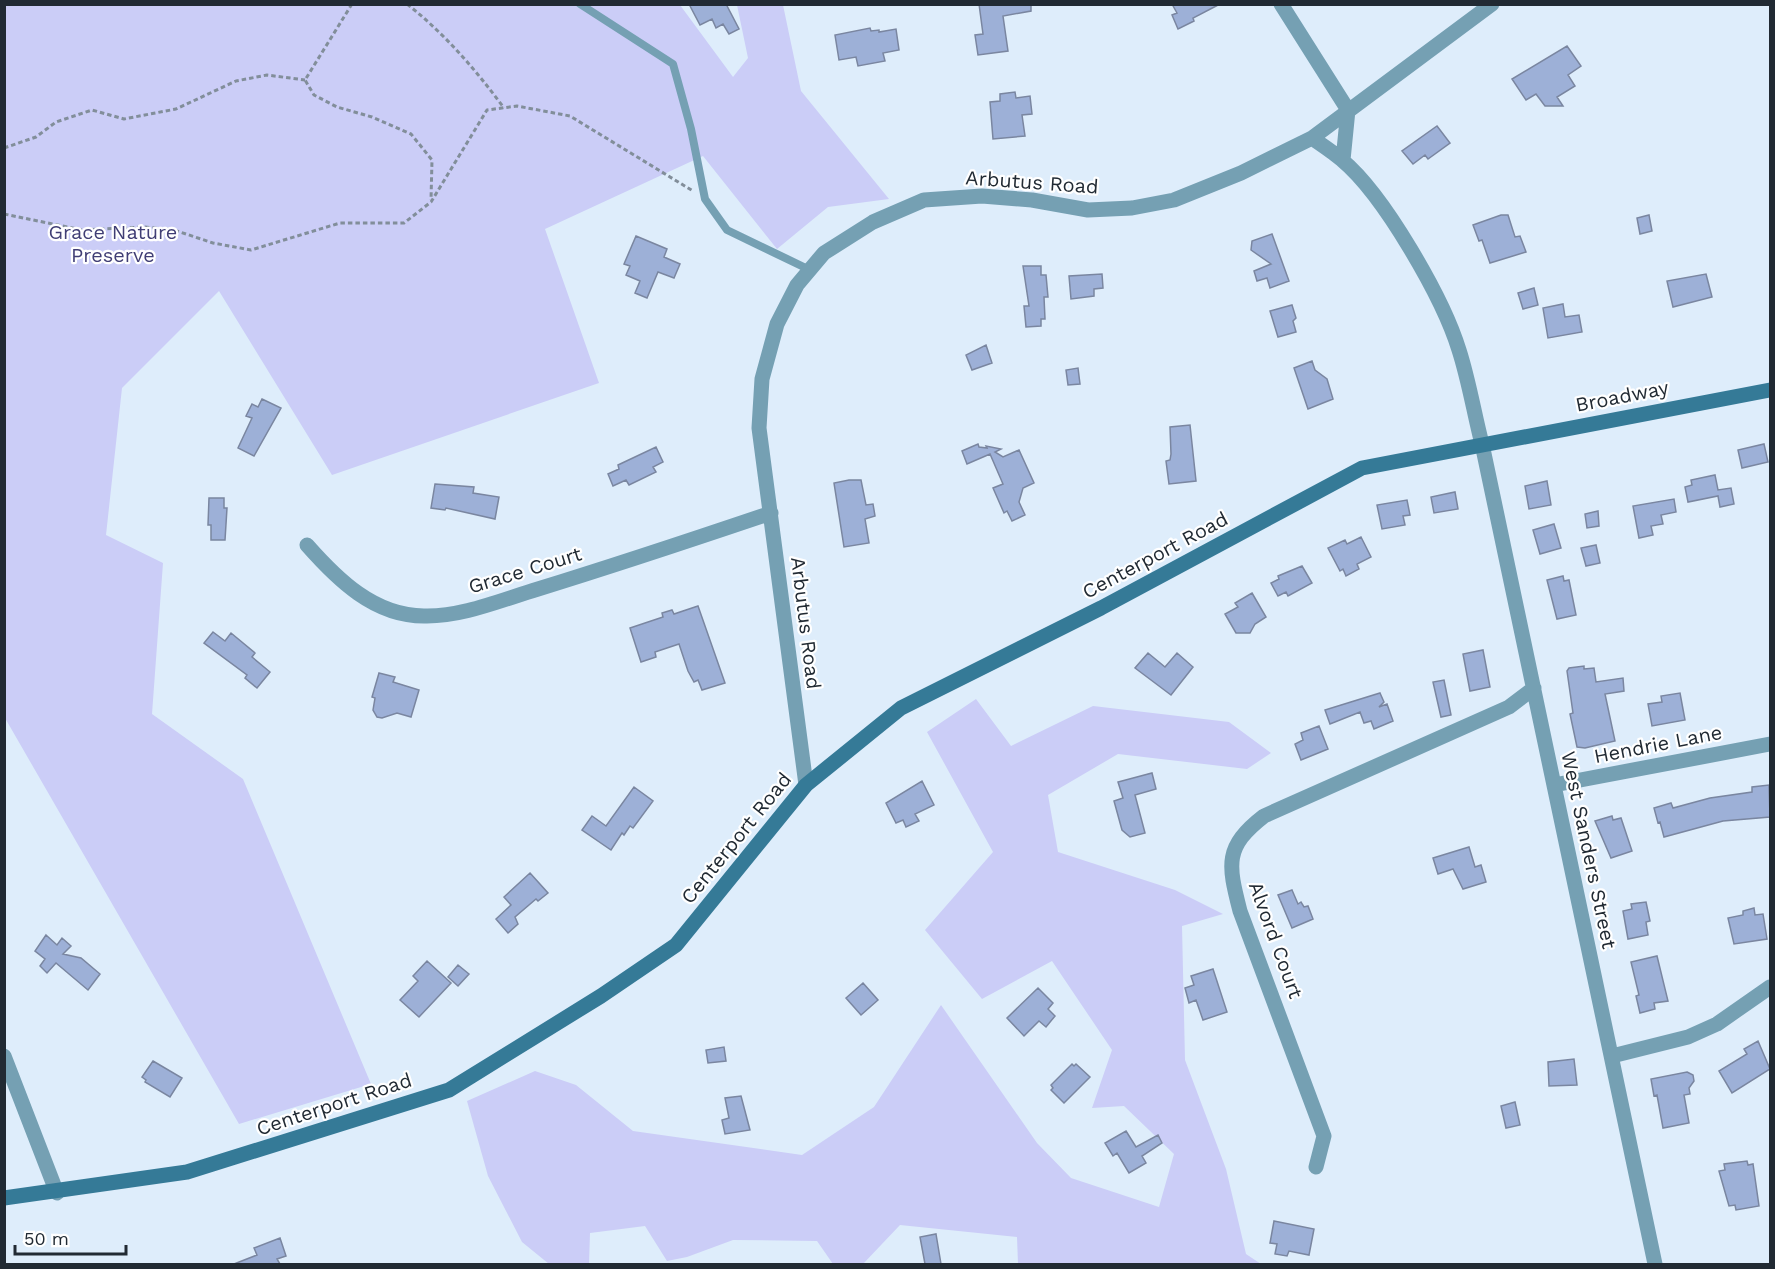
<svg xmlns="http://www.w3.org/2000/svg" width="1775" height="1269" font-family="'Work Sans',sans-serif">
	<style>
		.green { fill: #cbcdf7 }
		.building { fill: #9db0d7; stroke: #7a86a0; stroke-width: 1.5 }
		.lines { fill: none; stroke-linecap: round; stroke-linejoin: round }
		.path { stroke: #828e9a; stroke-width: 3; stroke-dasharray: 4.5 3; stroke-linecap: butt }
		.lane { stroke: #75a0b3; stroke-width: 8 }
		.street { stroke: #75a0b3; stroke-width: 15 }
		.secondary { stroke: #357a97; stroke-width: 15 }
		.labels { text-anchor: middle; stroke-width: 4.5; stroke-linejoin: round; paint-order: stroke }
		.street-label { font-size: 20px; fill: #212a33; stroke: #fff }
		.park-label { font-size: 20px; fill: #403e75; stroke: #fff }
	</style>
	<rect width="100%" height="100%" fill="#deedfb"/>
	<!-- green -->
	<path class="green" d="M4 5H680L733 77 748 58 737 5H783L801 91 889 199 828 207 777 249 703 156 545 229 599 383 332 475 219 291 122 388 106 535 163 563 152 714 243 779 371 1084 239 1124 5 718Z
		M976 699 1011 746 1093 706 1229 722 1271 753 1247 769 1118 754 1048 795 1058 852 1175 890 1223 914 1182 926 1185 1060 1226 1169 1246 1254 1261 1264H1018L1017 1237 900 1225 863 1264H833L817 1241 733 1240 687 1257 667 1261 645 1226 590 1233 589 1264H549L522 1242 488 1176 467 1101 535 1071 576 1085 633 1131 802 1155 874 1107 941 1005 1037 1143 1071 1178 1159 1207 1174 1154 1124 1106 1092 1108 1112 1050 1052 961 982 999 925 930 993 852 927 732Z"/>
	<!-- building -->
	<path class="building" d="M689 4H726L739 29 729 34 723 24 716 28 712 19 700 25Z
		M979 4H1031V11L1003 16 1008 51 978 55 975 35 983 34Z
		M1172 4H1220L1193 18 1194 21 1178 29 1172 15 1177 13Z
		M870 28 871 31 879 30V32L896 29 899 50 883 53 885 61 858 66 856 57 839 60 835 35Z
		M1567 46 1581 66 1568 75 1575 86 1557 97 1563 106H1545L1536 94 1526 100 1512 79Z
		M1015 92 1016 98 1030 96 1032 114 1022 115 1025 136 993 139 990 102 1000 101V94Z
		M1437 126 1450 143 1428 159 1425 155 1413 164 1402 151Z
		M1501 215H1508L1515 237 1520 236 1526 252 1490 263 1482 240 1479 241 1473 225Z
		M1649 215 1652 231 1640 234 1637 218Z
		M1272 234 1289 281 1270 288 1267 278 1257 281 1254 271 1271 264 1251 250 1252 241Z
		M636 236 667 249 664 257 680 264 674 278 658 272 647 298 635 293 640 281 626 275 630 266 624 264Z
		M1023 266H1041V275H1046L1048 297H1044L1045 319H1041V326L1026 327 1024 306H1029Z
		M1102 274 1103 288 1094 289V296L1071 299 1069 276Z
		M1706 274 1712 297 1673 307 1667 281Z
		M1534 288 1538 305 1523 309 1518 293Z
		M1563 304 1565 317 1579 315 1582 332 1548 338 1543 308Z
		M1292 305 1296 318 1293 321 1296 332 1278 337 1270 311Z
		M986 345 992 363 972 370 966 355Z
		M1312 361 1315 370 1327 379 1333 399 1308 409 1294 368Z
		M1078 368 1080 384 1068 385 1066 370Z
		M262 399 281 408 254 456 238 448 252 418 246 416 252 404 258 407Z
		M1190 425 1196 481 1169 484 1166 461 1170 460 1171 454 1170 427Z
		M978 444 979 447 987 448 986 446 1001 449 995 452 1003 457 1019 450 1034 483 1023 488 1019 502 1025 515 1012 521 1007 511 1004 513 993 488 1003 484 990 454 967 464 962 451Z
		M1764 444 1768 462 1742 468 1738 450Z
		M656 447 663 462 653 467 656 472 629 485 626 480 613 486 608 474 619 469 618 465Z
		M1715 475 1718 490 1731 488 1734 504 1720 507 1718 496 1688 502 1685 487 1692 485 1691 480Z
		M849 480H861L866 505 873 504 875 516 865 519 869 543 844 547 834 483Z
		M1547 481 1551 505 1529 509 1525 486Z
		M435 484 474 487 473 493 499 497 495 519 446 508 445 510 431 508Z
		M1455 492 1458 509 1434 513 1431 497Z
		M209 498H224V508H227L225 540H211V525H208Z
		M1674 499 1676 512 1661 515 1663 524 1651 526 1653 535 1639 538 1633 506Z
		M1407 500 1410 515 1403 516 1405 525 1382 529 1377 505Z
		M1598 511 1599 526 1587 528 1585 514Z
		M1554 524 1561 548 1540 554 1533 530Z
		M1361 537 1371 557 1357 564 1359 569 1346 576 1343 569 1340 571 1328 548 1345 540 1347 544Z
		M1596 545 1600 563 1586 566 1581 548Z
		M1302 566 1312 583 1288 596 1286 592 1278 596 1271 583 1279 579 1278 576Z
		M1563 576 1564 581 1569 580 1576 615 1557 619 1547 580Z
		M1252 593 1266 617 1255 624 1250 633H1236L1225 614 1238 607 1235 603Z
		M698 606 725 683 702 690 698 680 694 682 688 671 679 644 655 652 656 657 641 662 630 628 663 617 662 613 672 610 674 614Z
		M213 632 225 641 231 633 255 653 252 657 270 672 257 688 245 678 247 675 204 643Z
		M1483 650 1490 687 1470 691 1463 654Z
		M1148 653 1165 667 1177 653 1193 667 1171 695 1135 668Z
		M1584 666V669L1594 668 1596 682 1623 678 1624 691 1605 694 1615 741 1585 748 1577 747 1570 714 1573 713 1567 671 1569 668Z
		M379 673 395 677 393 682 419 690 411 717 397 713 382 718 377 717 373 710 375 698 372 697Z
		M1444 680 1451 715 1441 717 1433 682Z
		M1380 693 1384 702 1379 707 1387 704 1393 721 1374 729 1371 721 1364 723 1360 712 1330 724 1325 710Z
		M1680 693 1685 720 1652 726 1648 704 1662 702 1661 696Z
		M1319 726 1328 749 1301 760 1295 744 1303 740 1301 733Z
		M1152 773 1156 789 1135 795 1145 833 1130 837 1122 830 1114 801 1123 798 1118 782Z
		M922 781 934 805 915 814 919 821 906 827 903 820 896 823 886 803Z
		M1769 785 1770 817 1723 821 1664 837 1660 822 1658 823 1654 808 1671 803 1673 808 1710 798 1752 792V787Z
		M634 787 653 801 633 828 630 826 624 835 622 833 611 850 582 830 592 816 606 826Z
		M1612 816 1613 820 1621 818 1632 851 1611 858 1595 821Z
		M1469 847 1475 867 1481 865 1486 882 1463 889 1453 869 1438 874 1433 858Z
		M530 873 548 893 538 901 536 899 515 917 518 924 508 933 496 919 511 905 504 897Z
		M1292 890 1298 904 1301 902 1304 907 1308 906 1313 919 1292 928 1278 895Z
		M1646 902 1650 921 1646 922 1648 935 1628 939 1623 911 1632 909 1631 904Z
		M1754 908 1755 915 1763 914 1767 939 1734 944 1728 918 1743 915V911Z
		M46 935 57 945 62 938 71 946 63 954 81 958 100 974 88 990 56 963 47 973 40 966 45 959 35 951Z
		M1657 956 1668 1001 1654 1003 1655 1009 1640 1013 1636 996 1639 995 1631 962Z
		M427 961 451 983 419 1017 400 1000 418 981 413 976Z
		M458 965 469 974 458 986 448 977Z
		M1213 969 1227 1012 1203 1020 1196 1000 1189 1003 1185 988 1194 985 1191 976Z
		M863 983 878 1000 861 1015 846 998Z
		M1038 988 1053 1003 1048 1009 1055 1016 1046 1027 1039 1021 1024 1036 1007 1018Z
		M1758 1041 1770 1069 1732 1093 1719 1071 1747 1054 1744 1049Z
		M724 1047 726 1061 708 1063 706 1050Z
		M1574 1059 1577 1085 1549 1086 1548 1062Z
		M153 1061 182 1078 170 1097 145 1082 146 1080 142 1077Z
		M1072 1064 1074 1066 1076 1064 1090 1077 1064 1103 1051 1090 1053 1088 1051 1085Z
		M1687 1072 1693 1075 1694 1081 1689 1088 1690 1094 1684 1095 1689 1123 1663 1128 1657 1095 1654 1096 1651 1079Z
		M741 1096 750 1130 725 1134 722 1120 729 1118 725 1098Z
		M1515 1102 1520 1125 1506 1128 1501 1106Z
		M1126 1131 1136 1147 1158 1135 1162 1143 1142 1156 1146 1163 1129 1173 1117 1153 1113 1156 1105 1143Z
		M1747 1161 1748 1165 1753 1164 1759 1206 1736 1210 1735 1205 1729 1206 1719 1171 1725 1170 1724 1164Z
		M1274 1221 1314 1229 1309 1255 1289 1251 1287 1256 1275 1254 1277 1244 1270 1243Z
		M936 1234 941 1264H925L920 1237Z
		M280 1238 286 1256 277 1259 280 1264H234L257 1255 254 1248Z"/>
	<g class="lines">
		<!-- path -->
		<path class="path" d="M352 4 305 80 314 95 337 107 372 117 411 134 432 160 431 200
			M407 4C446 35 475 69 504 108
			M4 148 36 137 56 122 92 110 124 119 176 109 236 81 267 75 305 80
			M4 214 82 230 145 227 174 230 213 243 251 250 340 223H404L431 202 487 110 517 106 570 116 693 191"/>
		<!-- lane -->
		<path class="lane" d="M580 4 673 64 691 129 705 199 727 230 810 270"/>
		<!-- street -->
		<path class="street" d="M1281 4 1348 110 1343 160
			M1312 138C1322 145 1333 152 1342 160 1384 195 1443 298 1459 350 1469 381 1474 413 1482 444L1655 1264
			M307 545C337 579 374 616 424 616 462 617 501 600 538 589 616 565 694 539 771 513
			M806 785 759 428 762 379 777 324 797 285 824 253 873 222 924 200 982 196 1032 200 1088 210 1132 208 1174 200 1241 173 1312 138 1492 4
			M1554 785 1770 744
			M4 1056 57 1193
			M1612 1056 1688 1037 1717 1024 1770 987
			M1316 1167 1324 1136 1240 911C1228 864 1224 847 1264 816L1509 707 1534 688"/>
		<!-- secondary -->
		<path class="secondary" d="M4 1198 187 1172 449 1090 601 996 676 945 806 785 901 708 1101 608 1362 468 1770 390"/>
	</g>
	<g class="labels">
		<!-- street labels -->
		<g class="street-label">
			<text transform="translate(1032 182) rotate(4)" y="7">Arbutus Road</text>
			<text transform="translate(1622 396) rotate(-11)" y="7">Broadway</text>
			<text transform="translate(1155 555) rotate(-28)" y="7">Centerport Road</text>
			<text transform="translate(525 570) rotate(-17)" y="7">Grace Court</text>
			<text transform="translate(806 623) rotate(83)" y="7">Arbutus Road</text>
			<text transform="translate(1658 744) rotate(-11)" y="7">Hendrie Lane</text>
			<text transform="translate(736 838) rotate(-51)" y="7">Centerport Road</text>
			<text transform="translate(1589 850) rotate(78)" y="7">West Sanders Street</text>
			<text transform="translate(1276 940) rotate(70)" y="7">Alvord Court</text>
			<text transform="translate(334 1104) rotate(-18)" y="7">Centerport Road</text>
		</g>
		<!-- park labels -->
		<g class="park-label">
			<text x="113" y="239">Grace Nature<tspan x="113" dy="23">Preserve</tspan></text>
		</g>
	</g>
	<!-- border -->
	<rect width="1775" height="1269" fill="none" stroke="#212a33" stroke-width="12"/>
	<!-- scale -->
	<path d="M15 1245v9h111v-9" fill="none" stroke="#212a33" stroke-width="3"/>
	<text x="24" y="1245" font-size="18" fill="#212a33" stroke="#ffffff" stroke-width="4.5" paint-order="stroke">50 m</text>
</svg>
